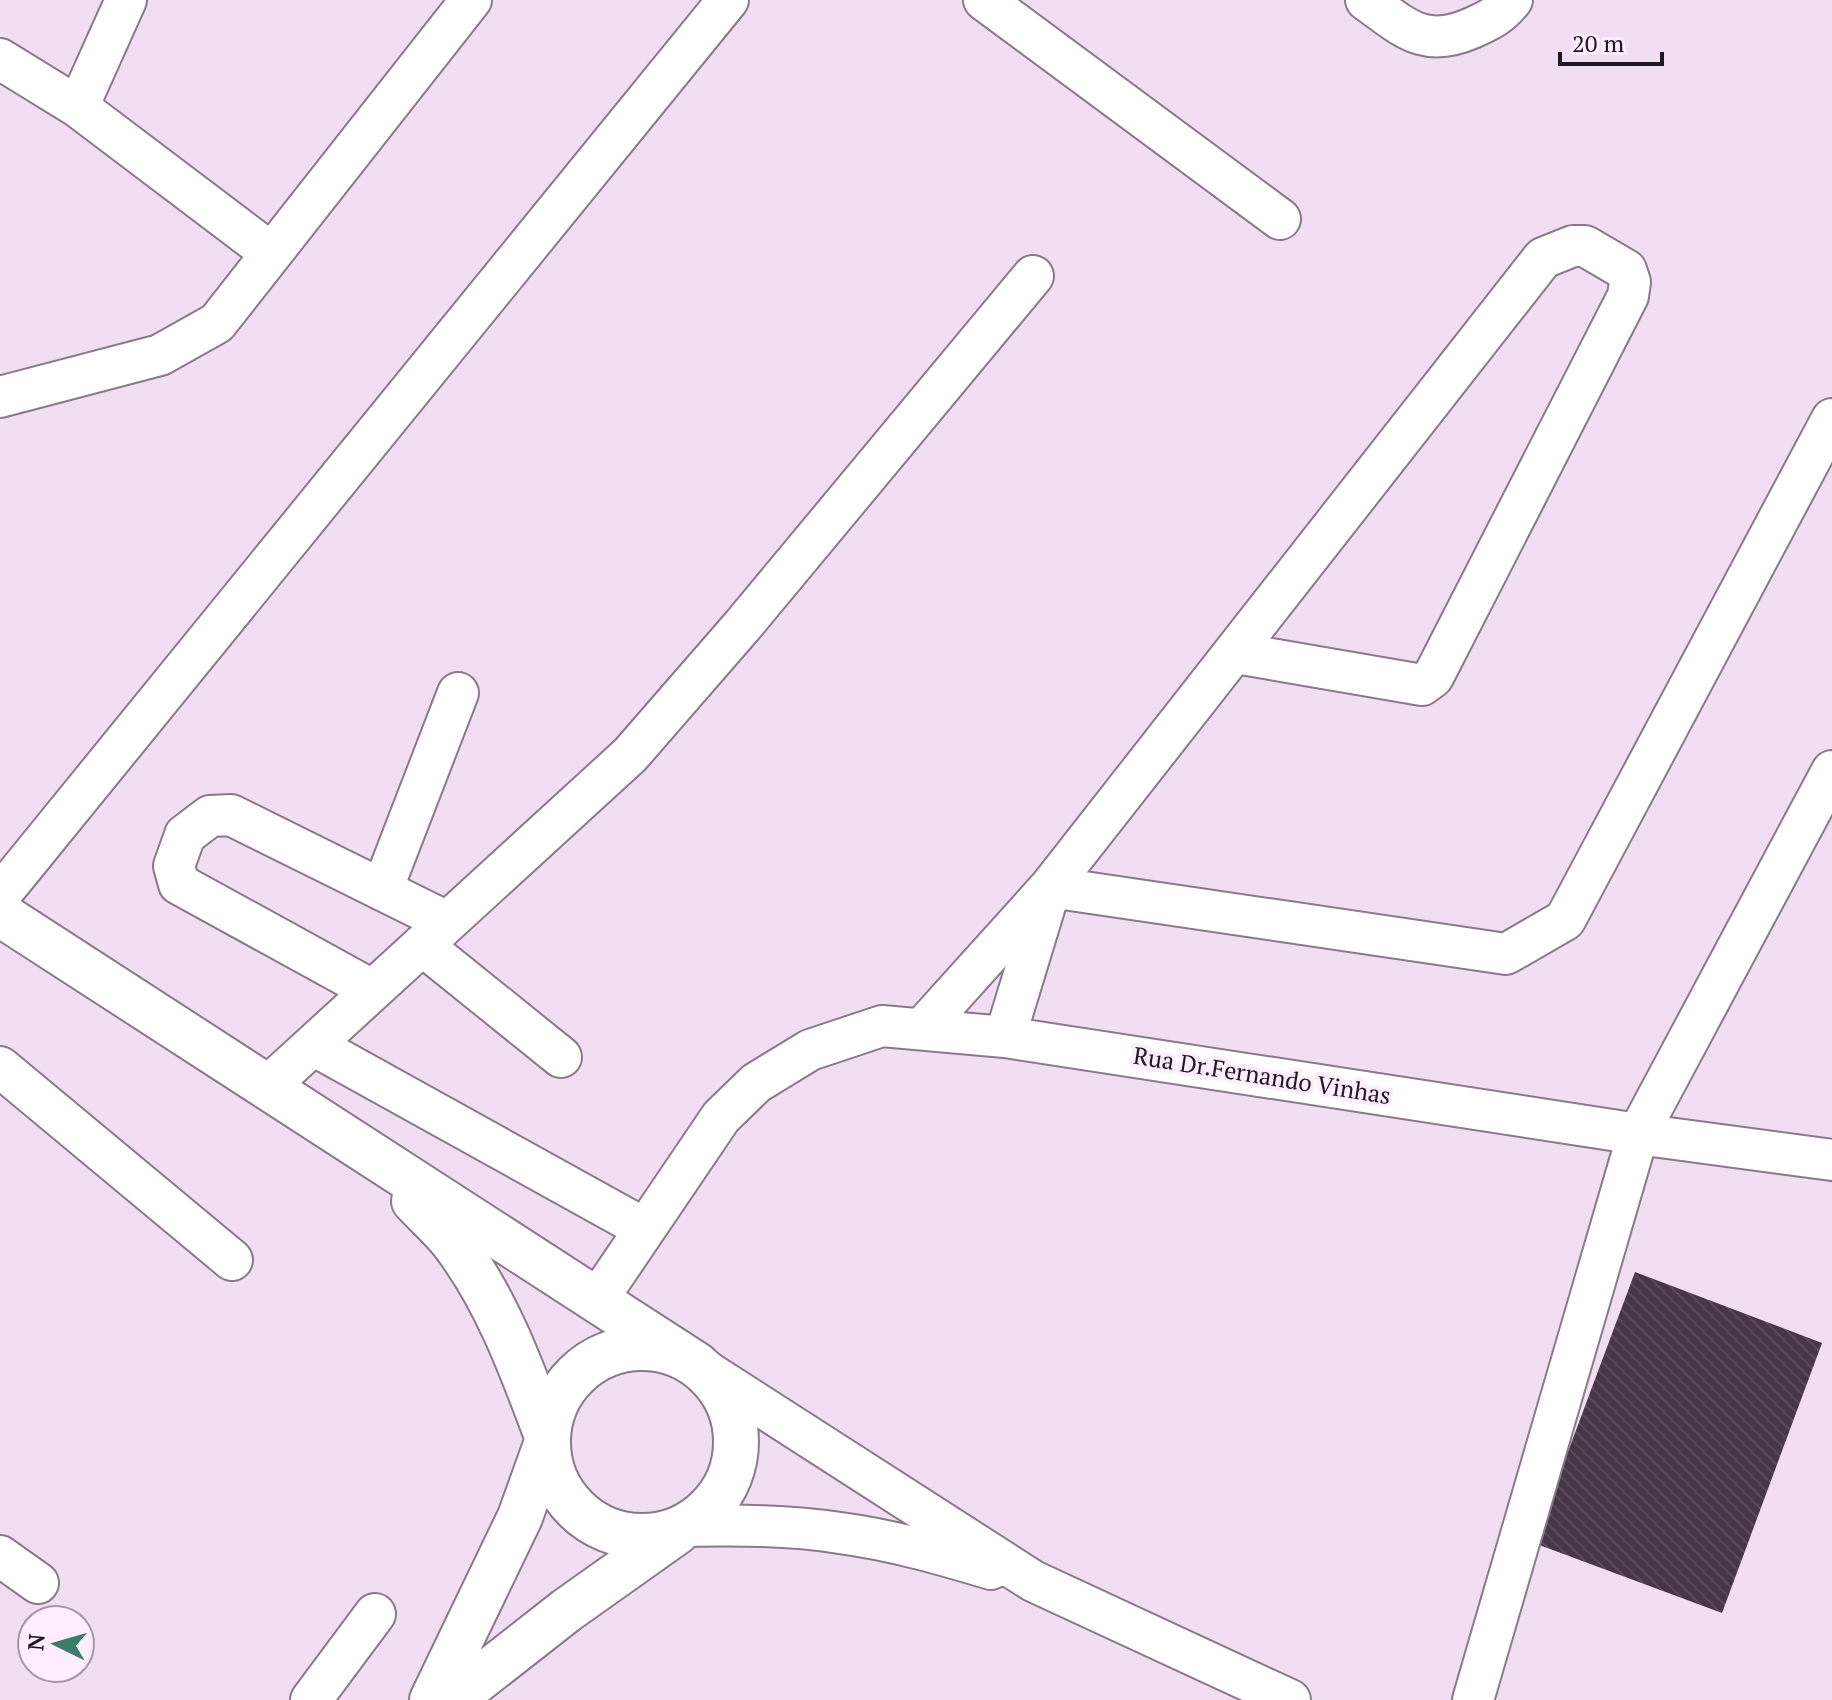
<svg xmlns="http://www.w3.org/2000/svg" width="1832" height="1700" font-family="'PT Serif',serif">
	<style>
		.building { fill: url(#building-back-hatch) }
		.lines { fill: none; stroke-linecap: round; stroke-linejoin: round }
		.minor-casing { stroke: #8a798b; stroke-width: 44 }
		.major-casing { stroke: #8a798b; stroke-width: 48 }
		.minor { stroke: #fff; stroke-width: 40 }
		.major { stroke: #fff; stroke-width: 44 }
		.labels { text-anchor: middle; stroke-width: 8; stroke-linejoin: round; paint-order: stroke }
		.street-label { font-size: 24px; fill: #201921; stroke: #fdedfe }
	</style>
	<defs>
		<pattern id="building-back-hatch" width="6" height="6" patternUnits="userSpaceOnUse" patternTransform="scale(2)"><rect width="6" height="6" fill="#463647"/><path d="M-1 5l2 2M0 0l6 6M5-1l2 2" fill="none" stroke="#584a59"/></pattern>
	</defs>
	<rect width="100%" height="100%" fill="#f2def3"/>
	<!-- building -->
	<path class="building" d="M1635 1272 1822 1343 1722 1613 1534 1543Z"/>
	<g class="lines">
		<defs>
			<path id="minor" d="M984 0 1280 219
				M1366 0C1405 28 1424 49 1472 28 1490 20 1500 15 1512 0
				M0 59 78 107 271 253
				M78 107 126 0
				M0 397 160 355 217 323 471 0
				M1050 887 1506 954 1565 920 1832 419
				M382 890 458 693
				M0 895 728 0
				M422 945 561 1057
				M372 990 179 884 174 866 185 835 210 816 231 815 447 922
				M922 1029 1050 887 1543 258 1573 246H1585L1626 270 1630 282 1628 296 1433 677 1422 685 1236 653
				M1005 1037 1047 899
				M313 1045 645 1229
				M0 1067 232 1260
				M266 1088 630 755 743 625 1033 276
				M597 1300 721 1117 756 1083 810 1050 882 1026 1005 1037 1638 1134 1832 1160
				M697 1365 1033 1581 1290 1700
				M685 1526C737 1525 789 1525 840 1533 892 1540 941 1554 991 1569
				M0 1556 38 1583
				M311 1700 375 1614
				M1473 1700 1638 1134 1832 771"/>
			<path id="major" d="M0 914 697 1365
				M414 1201C427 1215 441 1227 452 1241 497 1299 523 1372 548 1439L520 1517 432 1700
				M548 1442a94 94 0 1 1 188 0a94 94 0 1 1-188 0Z
				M452 1700 567 1610 677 1532"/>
		</defs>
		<!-- minor casing -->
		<use href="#minor" class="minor-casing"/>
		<!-- major casing -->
		<use href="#major" class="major-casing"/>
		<!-- minor -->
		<use href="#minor" class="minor"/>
		<!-- major -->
		<use href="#major" class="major"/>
	</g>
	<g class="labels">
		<!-- street labels -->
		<g class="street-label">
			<text transform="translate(1262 1076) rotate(9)" y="8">Rua Dr.Fernando Vinhas</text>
		</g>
	</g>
	<!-- north arrow -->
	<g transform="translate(56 1644) rotate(275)"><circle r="38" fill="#fdedfe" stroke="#a598a6" stroke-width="2"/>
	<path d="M0-6L14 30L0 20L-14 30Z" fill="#3b7c6b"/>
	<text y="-12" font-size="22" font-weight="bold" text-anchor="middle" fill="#201921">N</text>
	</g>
	<!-- scale -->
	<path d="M1560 52v12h102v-12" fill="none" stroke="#201921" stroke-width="4"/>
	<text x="1572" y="52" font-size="24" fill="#201921" stroke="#fdedfe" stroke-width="6" paint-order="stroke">20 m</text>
</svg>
